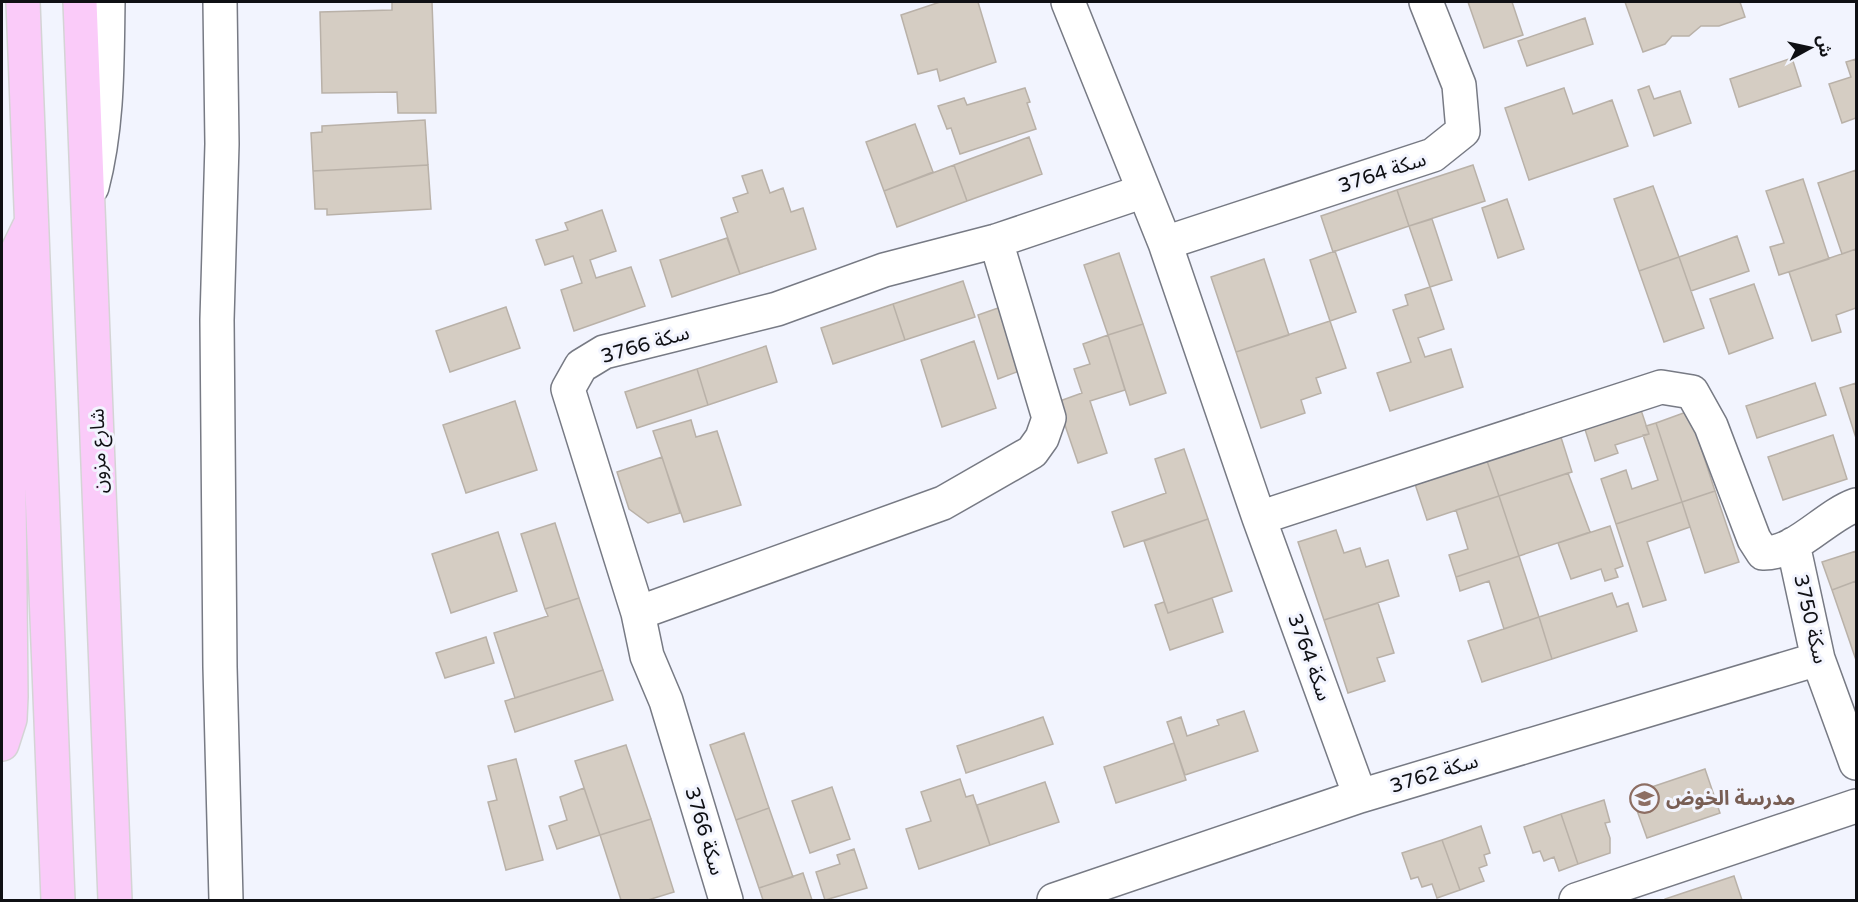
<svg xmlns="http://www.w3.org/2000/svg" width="1858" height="902" font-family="'Varela Round','Noto Sans Arabic',sans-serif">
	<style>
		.building { fill: #d5cdc3; stroke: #b9b1a8; stroke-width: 1.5 }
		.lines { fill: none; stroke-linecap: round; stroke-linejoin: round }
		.minor-casing { stroke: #777a84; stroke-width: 36 }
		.major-casing { stroke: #d4d4d5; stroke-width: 36 }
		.minor { stroke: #fff; stroke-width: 33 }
		.major { stroke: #facbf9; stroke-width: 33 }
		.labels { text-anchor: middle; stroke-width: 6; stroke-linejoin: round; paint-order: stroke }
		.street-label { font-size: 20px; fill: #0f1014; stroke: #f2f4fe }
		.education-label { font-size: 20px; font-weight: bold; fill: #785e54; stroke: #f2f4fe; text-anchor: start }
	</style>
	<rect width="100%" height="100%" fill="#f2f4fe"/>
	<!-- building -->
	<path class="building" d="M392 2H432L436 113H398L397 92 322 93 320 12 392 10Z
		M940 2H978L996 62 940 81 937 69 918 74 901 15Z
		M1468 2H1512L1523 35 1484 48Z
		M1625 2H1740L1745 17 1719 26H1701L1689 36H1672L1665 44 1643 52Z
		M1585 18 1593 44 1527 66 1518 41Z
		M1792 58 1801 86 1739 107 1730 79Z
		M1856 59V118L1842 123 1829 84 1851 77 1846 62Z
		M1649 86 1654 99 1680 91 1691 123 1654 136 1638 90Z
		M1025 88 1030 102 1027 103 1036 129 960 154 951 128 947 129 938 106 964 98 967 105Z
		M1564 88 1573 114 1612 100 1628 146 1529 180 1505 108Z
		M425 120 428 165 313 171 311 133 322 132V126Z
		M915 124 933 172 884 191 866 142Z
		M1029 137 1042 174 967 201 954 165Z
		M428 165 431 209 327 215V209H315L313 171Z
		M954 165 967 201 897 227 884 191Z
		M1473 165 1485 201 1409 226 1397 190Z
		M762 170 770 193 783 188 791 212 803 208 816 249 740 274 721 218 738 212 733 198 748 193 742 176Z
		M1856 170V249L1842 254 1818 183Z
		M1803 179 1829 259 1779 275 1770 247 1784 243 1766 191Z
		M1653 186 1679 257 1639 271 1614 199Z
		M1397 190 1409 226 1333 252 1321 216Z
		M1507 199 1524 249 1498 258 1482 208Z
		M602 210 616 251 590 260 596 278 631 267 645 306 574 331 561 290 582 283 573 256 545 265 536 240 568 230 565 223Z
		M1432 219 1452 280 1430 287 1409 226Z
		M1737 236 1749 271 1691 291 1679 257Z
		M727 238 740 274 672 297 660 260Z
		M1856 249V308L1836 315 1841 332 1812 341 1789 272Z
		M1335 251 1356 312 1330 321 1310 260Z
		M1119 253 1143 324 1108 335 1084 265Z
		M1679 257 1704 328 1664 342 1639 271Z
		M1264 259 1289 335 1236 352 1211 277Z
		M963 281 975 317 905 340 893 304Z
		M1754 284 1773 338 1729 354 1710 299Z
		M1430 287 1444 329 1418 338 1425 357 1451 349 1463 387 1390 411 1377 373 1411 362 1393 310 1408 305 1405 295Z
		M893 304 905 340 833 364 821 328Z
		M506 307 520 348 450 372 436 331Z
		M1001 307 1022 370 998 379 978 315Z
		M1330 321 1346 368 1316 378 1321 393 1301 400 1305 413 1261 428 1236 352Z
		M1143 324 1166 393 1130 405 1108 335Z
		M1108 335 1125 390 1090 401 1107 453 1078 463 1057 402 1082 393 1074 369 1090 364 1083 344Z
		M974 341 996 408 942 427 921 360Z
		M766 346 777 382 708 405 697 369Z
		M697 369 708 405 637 428 625 392Z
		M1815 383 1826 415 1757 438 1746 406Z
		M1856 383V438L1840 388Z
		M515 401 537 470 466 493 443 425Z
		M1639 404 1649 434 1615 445 1618 453 1595 461 1583 423Z
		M1689 411 1715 491 1682 502 1656 423Z
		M691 420 696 437 717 431 741 505 684 522 653 431Z
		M1656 423 1682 502 1616 524 1601 479 1626 470 1632 489 1658 480 1643 435 1649 434 1646 426Z
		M1559 431 1572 472 1499 496 1485 455Z
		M1833 435 1847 479 1783 500 1768 457Z
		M1184 449 1208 519 1124 547 1112 512 1166 493 1155 459Z
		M1485 455 1499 496 1427 520 1413 478Z
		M662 457 680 513 648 523 629 509 617 472Z
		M1568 473 1590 532 1519 556 1499 496Z
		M1715 491 1739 562 1705 573 1682 502Z
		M1499 496 1519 556 1456 577 1449 555 1468 549 1456 510Z
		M1682 502 1690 527 1647 542 1666 600 1643 607 1616 524Z
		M1208 519 1232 591 1168 613 1144 541Z
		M555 523 579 598 545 609 521 534Z
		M1610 526 1623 566 1615 569 1618 577 1605 581 1601 569 1571 579 1558 543Z
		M1336 530 1344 553 1360 548 1366 567 1388 560 1399 596 1324 620 1298 542Z
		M498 532 517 591 451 613 432 554Z
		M1856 551V581L1832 590 1822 562Z
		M1519 556 1539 617 1504 629 1489 581 1460 591 1456 577Z
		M1856 581V660L1832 590Z
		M1612 593 1617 607 1628 603 1637 631 1552 659 1539 617Z
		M579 598 603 670 515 698 494 633 548 616 545 609Z
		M1212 598 1223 632 1170 650 1155 605 1164 602 1168 613Z
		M1378 603 1394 653 1377 658 1385 681 1348 693 1324 620Z
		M1539 617 1552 659 1482 682 1468 641Z
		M486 637 494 663 445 678 436 653Z
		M603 670 613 700 515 732 505 701Z
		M1244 711 1258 751 1185 775 1167 722 1181 717 1187 736 1219 725 1217 720Z
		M1043 717 1053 744 966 773 957 746Z
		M744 733 769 808 736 820 710 745Z
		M1174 743 1186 780 1116 803 1104 767Z
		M626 745 651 819 600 835 575 761Z
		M516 759 543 860 506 870 488 802 497 800 488 766Z
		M1705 769 1720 813 1647 838 1631 794Z
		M960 779 966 797 973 795 990 845 919 869 906 829 931 821 921 792Z
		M1045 782 1059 822 990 845 977 805Z
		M832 787 850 839 810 853 792 801Z
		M584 788 600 835 557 849 549 826 567 820 560 797Z
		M1604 800 1610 822 1605 823 1610 838V853L1578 864 1561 814Z
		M769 808 793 877 759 888 736 820Z
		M1561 814 1578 864 1559 871 1554 857 1544 861 1540 851 1533 853 1524 827Z
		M651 819 674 892 648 900H621L600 835Z
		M1481 826 1490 853 1484 855 1487 865 1479 868 1484 881 1460 890 1442 840Z
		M1442 840 1460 890 1437 898 1432 884 1422 887 1418 877 1411 879 1402 853Z
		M854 849 867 888 825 900 816 872 840 864 837 855Z
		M803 873 812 900H763L759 888Z
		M1734 876 1742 900H1665V899Z"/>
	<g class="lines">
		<defs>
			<path id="minor" d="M220 2 222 144 217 320 220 667 226 900
				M1068 2 1165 243 1259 518 1360 796
				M92 187C108 126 107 64 108 2
				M1165 243 1433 155 1463 131 1459 85 1426 2
				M1259 518 1661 387 1692 392 1711 426 1754 539 1763 553C1796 554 1825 516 1856 505
				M1793 544 1818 659 1856 763
				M638 613 943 503 1032 452 1042 438 1049 418 996 241
				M726 900 666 701 647 656 638 613 568 389 581 366 604 352 777 309 884 270 996 241 1144 191
				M1054 900 1360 796 1818 659
				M1576 900 1856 806"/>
			<path id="major" d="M23 2 58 900
				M80 2 115 900
				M2 744 10 719 11 697 7 291 16 254 29 227"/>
		</defs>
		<!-- minor casing -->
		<use href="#minor" class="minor-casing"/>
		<!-- major casing -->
		<use href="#major" class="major-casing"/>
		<!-- minor -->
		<use href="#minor" class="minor"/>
		<!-- major -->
		<use href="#major" class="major"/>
	</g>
	<!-- icons -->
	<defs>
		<symbol id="school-ring" viewBox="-11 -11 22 22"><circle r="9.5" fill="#f2f4fe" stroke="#8d6e63" stroke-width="1.5"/><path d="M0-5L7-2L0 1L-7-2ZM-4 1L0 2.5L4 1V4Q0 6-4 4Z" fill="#8d6e63"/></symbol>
	</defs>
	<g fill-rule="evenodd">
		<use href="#school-ring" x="1628" y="782" width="33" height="33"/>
	</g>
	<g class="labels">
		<!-- street labels -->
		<g class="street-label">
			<text transform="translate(1382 172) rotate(-18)" y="7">سكة 3764</text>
			<text transform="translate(645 344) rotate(-16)" y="7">سكة 3766</text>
			<text transform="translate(98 451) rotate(-92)" y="7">شارع مزون</text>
			<text transform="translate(1811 619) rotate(77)" y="7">سكة 3750</text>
			<text transform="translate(1310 657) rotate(70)" y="7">سكة 3764</text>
			<text transform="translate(1434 773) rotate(-17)" y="7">سكة 3762</text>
			<text transform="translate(705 831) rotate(73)" y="7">سكة 3766</text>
		</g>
		<!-- education labels -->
		<g class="education-label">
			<text x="1666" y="805">مدرسة الخوض</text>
		</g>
	</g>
	<!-- border -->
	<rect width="1858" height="902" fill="none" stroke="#0f1014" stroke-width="6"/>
	<!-- north arrow -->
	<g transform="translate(1810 48) rotate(82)" stroke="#f2f4fe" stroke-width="4.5" paint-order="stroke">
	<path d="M0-4.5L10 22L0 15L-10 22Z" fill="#0f1014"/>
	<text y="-9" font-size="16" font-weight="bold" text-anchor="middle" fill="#0f1014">ش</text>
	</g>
</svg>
